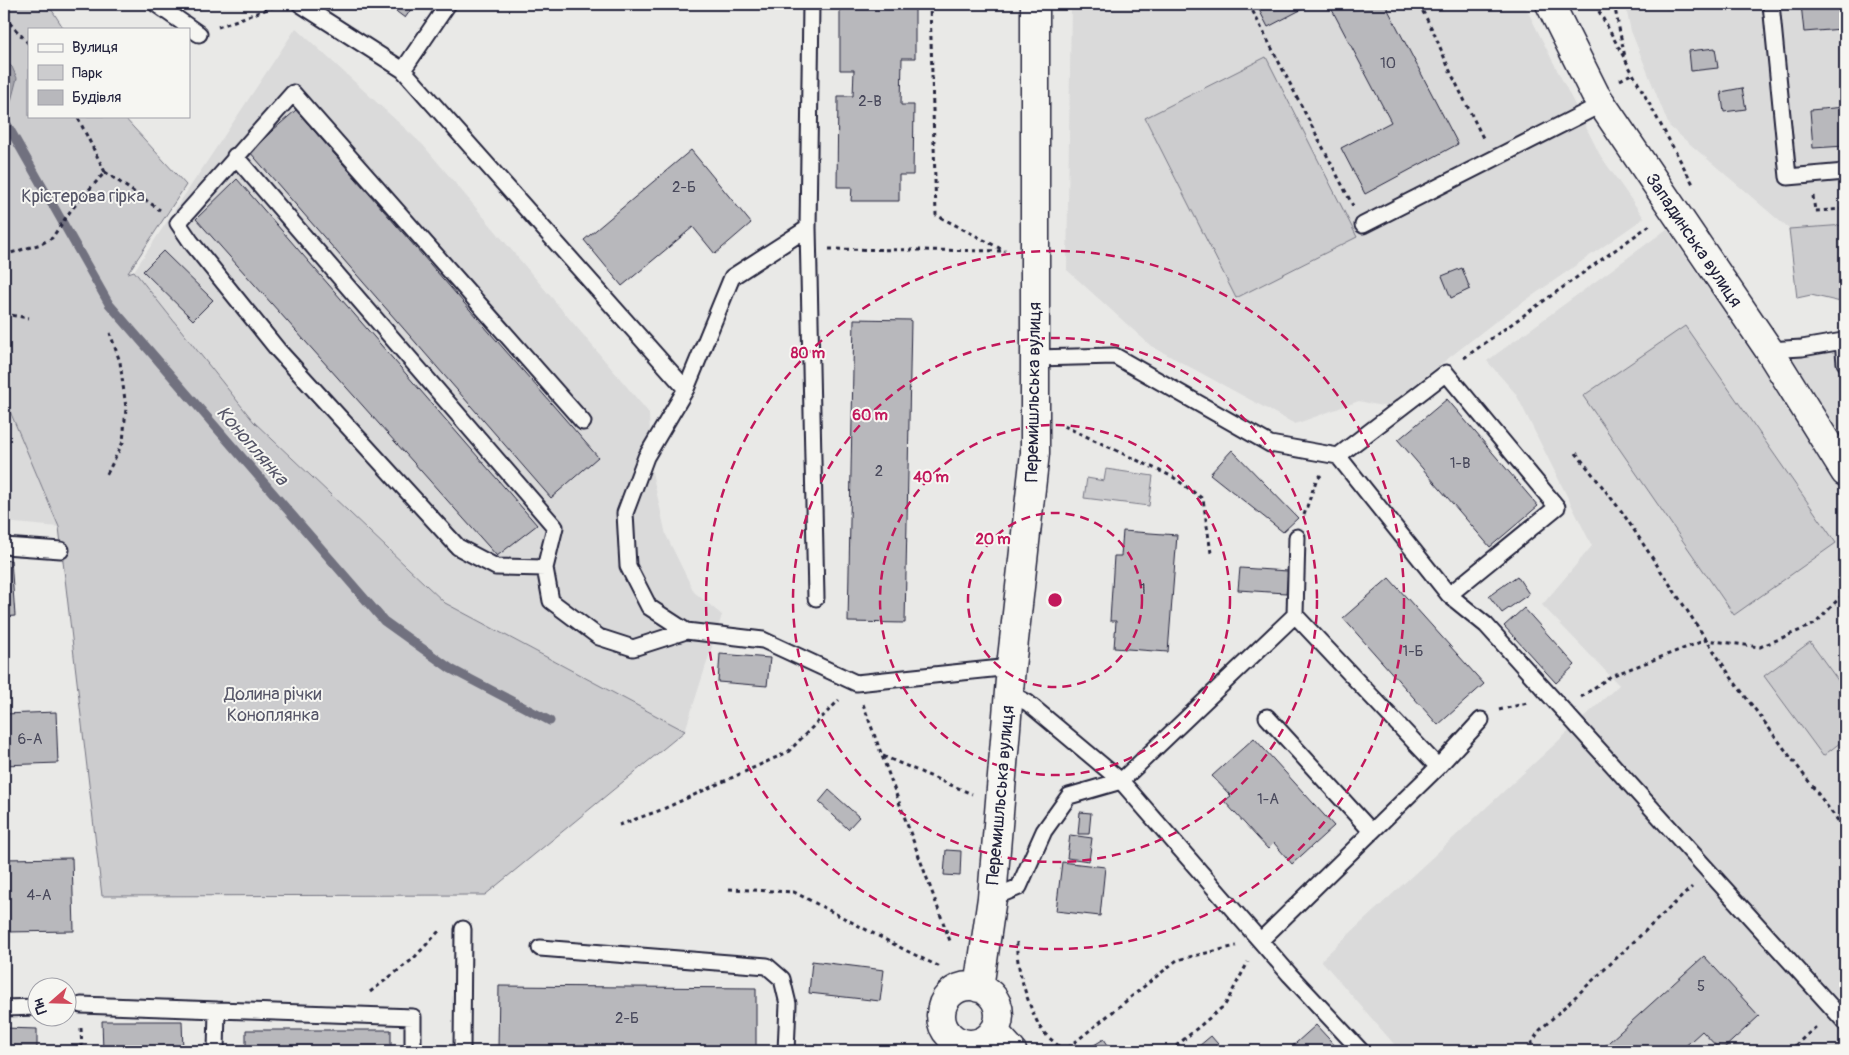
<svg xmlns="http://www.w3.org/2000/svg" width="1849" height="1055" font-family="Pangolin,sans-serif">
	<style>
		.built { fill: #dadada }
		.green { fill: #ccccce; stroke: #777784 }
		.water { fill: #a5a5ac; stroke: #71717f }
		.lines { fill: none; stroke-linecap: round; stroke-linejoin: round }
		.stream { stroke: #71717f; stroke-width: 9 }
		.building { fill: #b8b8bc; stroke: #22223b }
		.service-casing { stroke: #22223b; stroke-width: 19 }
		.minor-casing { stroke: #22223b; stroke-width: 31 }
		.path { stroke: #22223b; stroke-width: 3; stroke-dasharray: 4 4; stroke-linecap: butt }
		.service { stroke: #f6f6f2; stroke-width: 15 }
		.minor { stroke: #f6f6f2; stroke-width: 28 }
		.ring { fill: none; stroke: #c2185b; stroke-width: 2.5; stroke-dasharray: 9 6 }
		.labels { text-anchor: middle; stroke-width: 4; stroke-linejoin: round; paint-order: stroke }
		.number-label { font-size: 15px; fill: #48485b }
		.park-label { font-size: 18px; fill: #555567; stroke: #f6f6f2 }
		.street-label { font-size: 18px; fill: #22223b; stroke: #f6f6f2 }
		.water-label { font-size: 19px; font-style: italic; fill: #565668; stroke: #f6f6f2 }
		.centre { fill: #c2185b; stroke: #f6f6f2; stroke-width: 2.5 }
		.ring-label { font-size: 15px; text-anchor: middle; font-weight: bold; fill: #c2185b; stroke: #f6f6f2; stroke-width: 4; stroke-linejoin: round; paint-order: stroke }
	</style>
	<rect width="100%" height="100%" fill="#e9e9e7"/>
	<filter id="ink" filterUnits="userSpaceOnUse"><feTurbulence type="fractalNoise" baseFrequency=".02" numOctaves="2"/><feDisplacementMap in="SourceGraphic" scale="10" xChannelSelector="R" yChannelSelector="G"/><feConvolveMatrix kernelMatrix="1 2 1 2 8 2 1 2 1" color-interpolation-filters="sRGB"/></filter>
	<g filter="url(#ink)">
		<!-- built -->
		<path class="built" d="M1071 4H1524L1600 155 1644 218 1496 321 1386 407 1359 401 1295 424 1151 346 1067 270Z
			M1625 4H1845V225L1789 229 1669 126 1631 31Z
			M296 28 423 145 649 413 652 472 666 535 694 592 722 615 685 731 445 603 254 422 134 271Z
			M1667 229 1845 489V1051H1400L1321 960 1619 685 1542 605 1592 546 1516 394 1487 361Z
			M1845 347V439L1786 357 1794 351Z
			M4 400 9 409 59 527 4 522Z"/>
		<!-- green -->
		<path class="green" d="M4 4H48L64 29H29V116H123L186 185 128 273 134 271 254 422 445 603 685 731 485 895 102 896 59 527 9 409 4 400V310L9 308 4 307Z
			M1266 57 1357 237 1236 298 1145 118Z
			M1845 225V303L1811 295 1797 298 1789 229Z
			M1685 326 1836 543 1734 615 1583 396Z
			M1106 469 1153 476 1149 506 1084 498 1087 478 1104 481Z
			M1810 642 1845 690V739L1823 756 1764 676Z"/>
		<!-- water -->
		<path class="water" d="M4 59 12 67 17 78 4 128Z"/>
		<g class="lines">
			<!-- stream -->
			<path class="stream" d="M4 119 109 304 384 621 451 669 550 721"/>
		</g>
		<!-- building -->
		<path class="building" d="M397 4H415L405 18 393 9Z
			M840 4H915V58H902L901 105H914L913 175H899V201H851L852 187H837L838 96H853L854 70H840Z
			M1256 4H1312L1268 27Z
			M1329 4H1385L1458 144 1365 194 1341 148 1391 122Z
			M1665 4H1687L1666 8Z
			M1801 4H1845V69L1842 29 1804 32Z
			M1715 48 1718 68 1691 71 1689 51Z
			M1742 88 1746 109 1724 112 1721 92Z
			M1845 107V146L1813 148 1810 110Z
			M296 110 598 457 551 498 249 151Z
			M691 150 751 223 715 254 693 227 622 286 584 240Z
			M237 179 537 525 497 556 196 219Z
			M163 251 213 300 193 320 143 271Z
			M1462 268 1470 289 1451 298 1442 276Z
			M854 319 911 320 905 623 848 622Z
			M1447 399 1538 506 1490 547 1398 440Z
			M1232 450 1298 518 1283 532 1210 474Z
			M1123 531 1177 535 1168 652 1114 648 1116 621H1110L1114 556H1121Z
			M11 560 15 616 4 617V561Z
			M1240 568 1288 571 1286 593 1238 590Z
			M1517 576 1529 594 1502 613 1489 596Z
			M1389 578 1484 684 1438 725 1343 618Z
			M1524 608 1575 665 1556 683 1504 626Z
			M720 654 770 658 767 686 718 682Z
			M56 712 58 763 4 765V714Z
			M1254 738 1334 826 1292 864 1274 843 1268 849 1224 801 1231 796 1212 776Z
			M829 790 859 817 848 829 819 802Z
			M1080 812 1091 813 1089 834H1078Z
			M1070 835 1092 838 1089 861 1067 858Z
			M946 850 961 851 960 876 944 875Z
			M72 858 74 931 4 932V859Z
			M1062 862 1105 867 1100 916 1056 911Z
			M1704 956 1759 1016 1721 1051 1702 1031 1680 1051H1599Z
			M812 961 884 970 880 1001 809 993Z
			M499 986 756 988V1051H644V1050L605 1049V1051H519V1049H498Z
			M102 1021H182L183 1051H103Z
			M1316 1025 1340 1051H1287Z
			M4 1028 37 1029V1051H4Z
			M246 1030H391V1051H246Z
			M1211 1036 1224 1051H1193Z
			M1104 1039 1112 1051H1084Z"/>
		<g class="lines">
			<defs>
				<path id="service" d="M156 4 199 34
					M300 4 403 70 686 389
					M811 4 808 228 816 598
					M1771 4 1788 177 1845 172
					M403 70 448 4
					M235 156 555 527 545 568 551 601 599 637 633 648 686 631
					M1363 225 1602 104
					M808 228 732 277 686 389 646 457 625 513 628 566 649 607 686 631 763 640 856 683 1011 667
					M1769 350 1802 348 1843 341 1845 363
					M1035 358 1115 356 1270 444 1338 456 1449 595 1486 625 1845 1022
					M1338 456 1446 373 1557 507 1449 595
					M4 546 61 550
					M545 568 496 567 458 547 278 350 191 242 178 223 293 93 583 422
					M1295 615 1438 767
					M1009 693 1028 703 1121 781 1295 615 1297 537
					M1267 717 1371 831
					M992 898 1019 887 1044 831 1069 796 1121 781 1290 975 1361 1051
					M1261 940 1438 767 1481 720
					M540 948 767 966 782 979 788 1004 786 1051
					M81 1005 217 1010
					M4 1008 38 1007
					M216 1051 217 1010 413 1017V1051
					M462 1051 463 929"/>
				<path id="minor" d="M1550 4 1595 94 1769 350 1845 472
					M941 1015a29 29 0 1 1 58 0a29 29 0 1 1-58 0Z
					M979 988 992 898 1011 667 1035 453V4
					M994 1031 1012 1051"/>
			</defs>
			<!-- service casing -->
			<use href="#service" class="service-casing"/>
			<!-- minor casing -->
			<use href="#minor" class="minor-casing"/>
			<!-- path -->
			<path class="path" d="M930 4 936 215 1005 251
				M1249 4 1353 206
				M1419 4 1434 33 1450 71 1483 138
				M1595 4 1693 184
				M1614 4 1625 57
				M4 17 29 44
				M218 27 278 5
				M1620 80 1633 73
				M105 172 160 210
				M1813 196 1815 211 1845 209
				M829 249 1005 251
				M4 255 41 244 52 238 71 210 105 172 77 116
				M4 314 29 318
				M1464 358 1650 225
				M1064 426 1173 477 1203 499 1211 553
				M1576 453 1622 512 1733 680 1845 830
				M107 474 123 442 126 408 120 362 110 333
				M1304 515 1316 481 1321 475
				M1581 697 1611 676 1706 640 1760 647 1815 624 1845 592
				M863 704 950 941
				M1499 710 1527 703
				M883 756 972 794
				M619 825 661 810 788 752 839 700
				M729 889 794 892 907 951 940 967
				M1017 942C1015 966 1029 1008 1041 1029 1047 1037 1057 1044 1064 1051L1177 960 1236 946
				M370 992 413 959 440 930
				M81 1028 82 1051
				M1170 1051 1225 1005 1248 962
				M1526 1051 1540 1030 1692 887
				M1789 1051 1818 1025"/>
			<!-- service -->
			<use href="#service" class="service"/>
			<!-- minor -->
			<use href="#minor" class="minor"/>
		</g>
	</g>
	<!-- distance rings -->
	<g class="ring">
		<circle cx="1055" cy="600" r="87"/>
		<circle cx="1055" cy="600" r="175"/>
		<circle cx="1055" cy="600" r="262"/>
		<circle cx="1055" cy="600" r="349"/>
	</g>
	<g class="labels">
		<!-- number labels -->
		<g class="number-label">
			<text x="1388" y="68">10</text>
			<text x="870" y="106">2-В</text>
			<text x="684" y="192">2-Б</text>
			<text x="1460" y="468">1-В</text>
			<text x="879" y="476">2</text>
			<text x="1143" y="594">1</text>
			<text x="1413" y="656">1-Б</text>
			<text x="30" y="744">6-А</text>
			<text x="1268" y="804">1-А</text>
			<text x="39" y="900">4-А</text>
			<text x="1701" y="991">5</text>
			<text x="627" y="1023">2-Б</text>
		</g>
		<!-- park labels -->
		<g class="park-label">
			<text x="83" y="202">Крістерова гірка</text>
			<text x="273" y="700">Долина річки<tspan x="273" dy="21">Коноплянка</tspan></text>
		</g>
		<!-- street labels -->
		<g class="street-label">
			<text transform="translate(1694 240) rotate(56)" y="6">Западинська вулиця</text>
			<text transform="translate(1033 392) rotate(-89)" y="6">Перемишльська вулиця</text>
			<text transform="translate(1000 795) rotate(-85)" y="6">Перемишльська вулиця</text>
		</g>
		<!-- water labels -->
		<g class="water-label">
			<text transform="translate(253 445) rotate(49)" y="7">Коноплянка</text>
		</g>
	</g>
	<circle cx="1055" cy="600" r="8" class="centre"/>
	<g class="ring-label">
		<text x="808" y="358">80 m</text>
		<text x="870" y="420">60 m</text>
		<text x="931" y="482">40 m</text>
		<text x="993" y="544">20 m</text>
	</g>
	<!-- margin -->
	<rect width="1849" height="1055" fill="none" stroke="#f6f6f2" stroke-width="20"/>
	<rect x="10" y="10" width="1829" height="1035" fill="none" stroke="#22223b" stroke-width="2" filter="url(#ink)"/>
	<!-- legend -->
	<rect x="28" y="28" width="162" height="90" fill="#f6f6f2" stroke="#a1a1a9"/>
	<rect x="38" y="44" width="25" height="8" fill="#f6f6f2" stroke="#a1a1a9"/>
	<text x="72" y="52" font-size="15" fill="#22223b">Вулиця</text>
	<rect x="38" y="65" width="25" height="15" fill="#ccccce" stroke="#a1a1a9"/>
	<text x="72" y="78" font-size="15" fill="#22223b">Парк</text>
	<rect x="38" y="90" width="25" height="15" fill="#b8b8bc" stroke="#a1a1a9"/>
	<text x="72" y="102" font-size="15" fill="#22223b">Будівля</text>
	<!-- north arrow -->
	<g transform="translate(52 1002) rotate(250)"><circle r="24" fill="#f6f6f2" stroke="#a1a1a9"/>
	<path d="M0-4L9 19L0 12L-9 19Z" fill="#d1495b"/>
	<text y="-8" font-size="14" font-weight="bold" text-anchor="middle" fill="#22223b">Пн</text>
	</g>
</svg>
